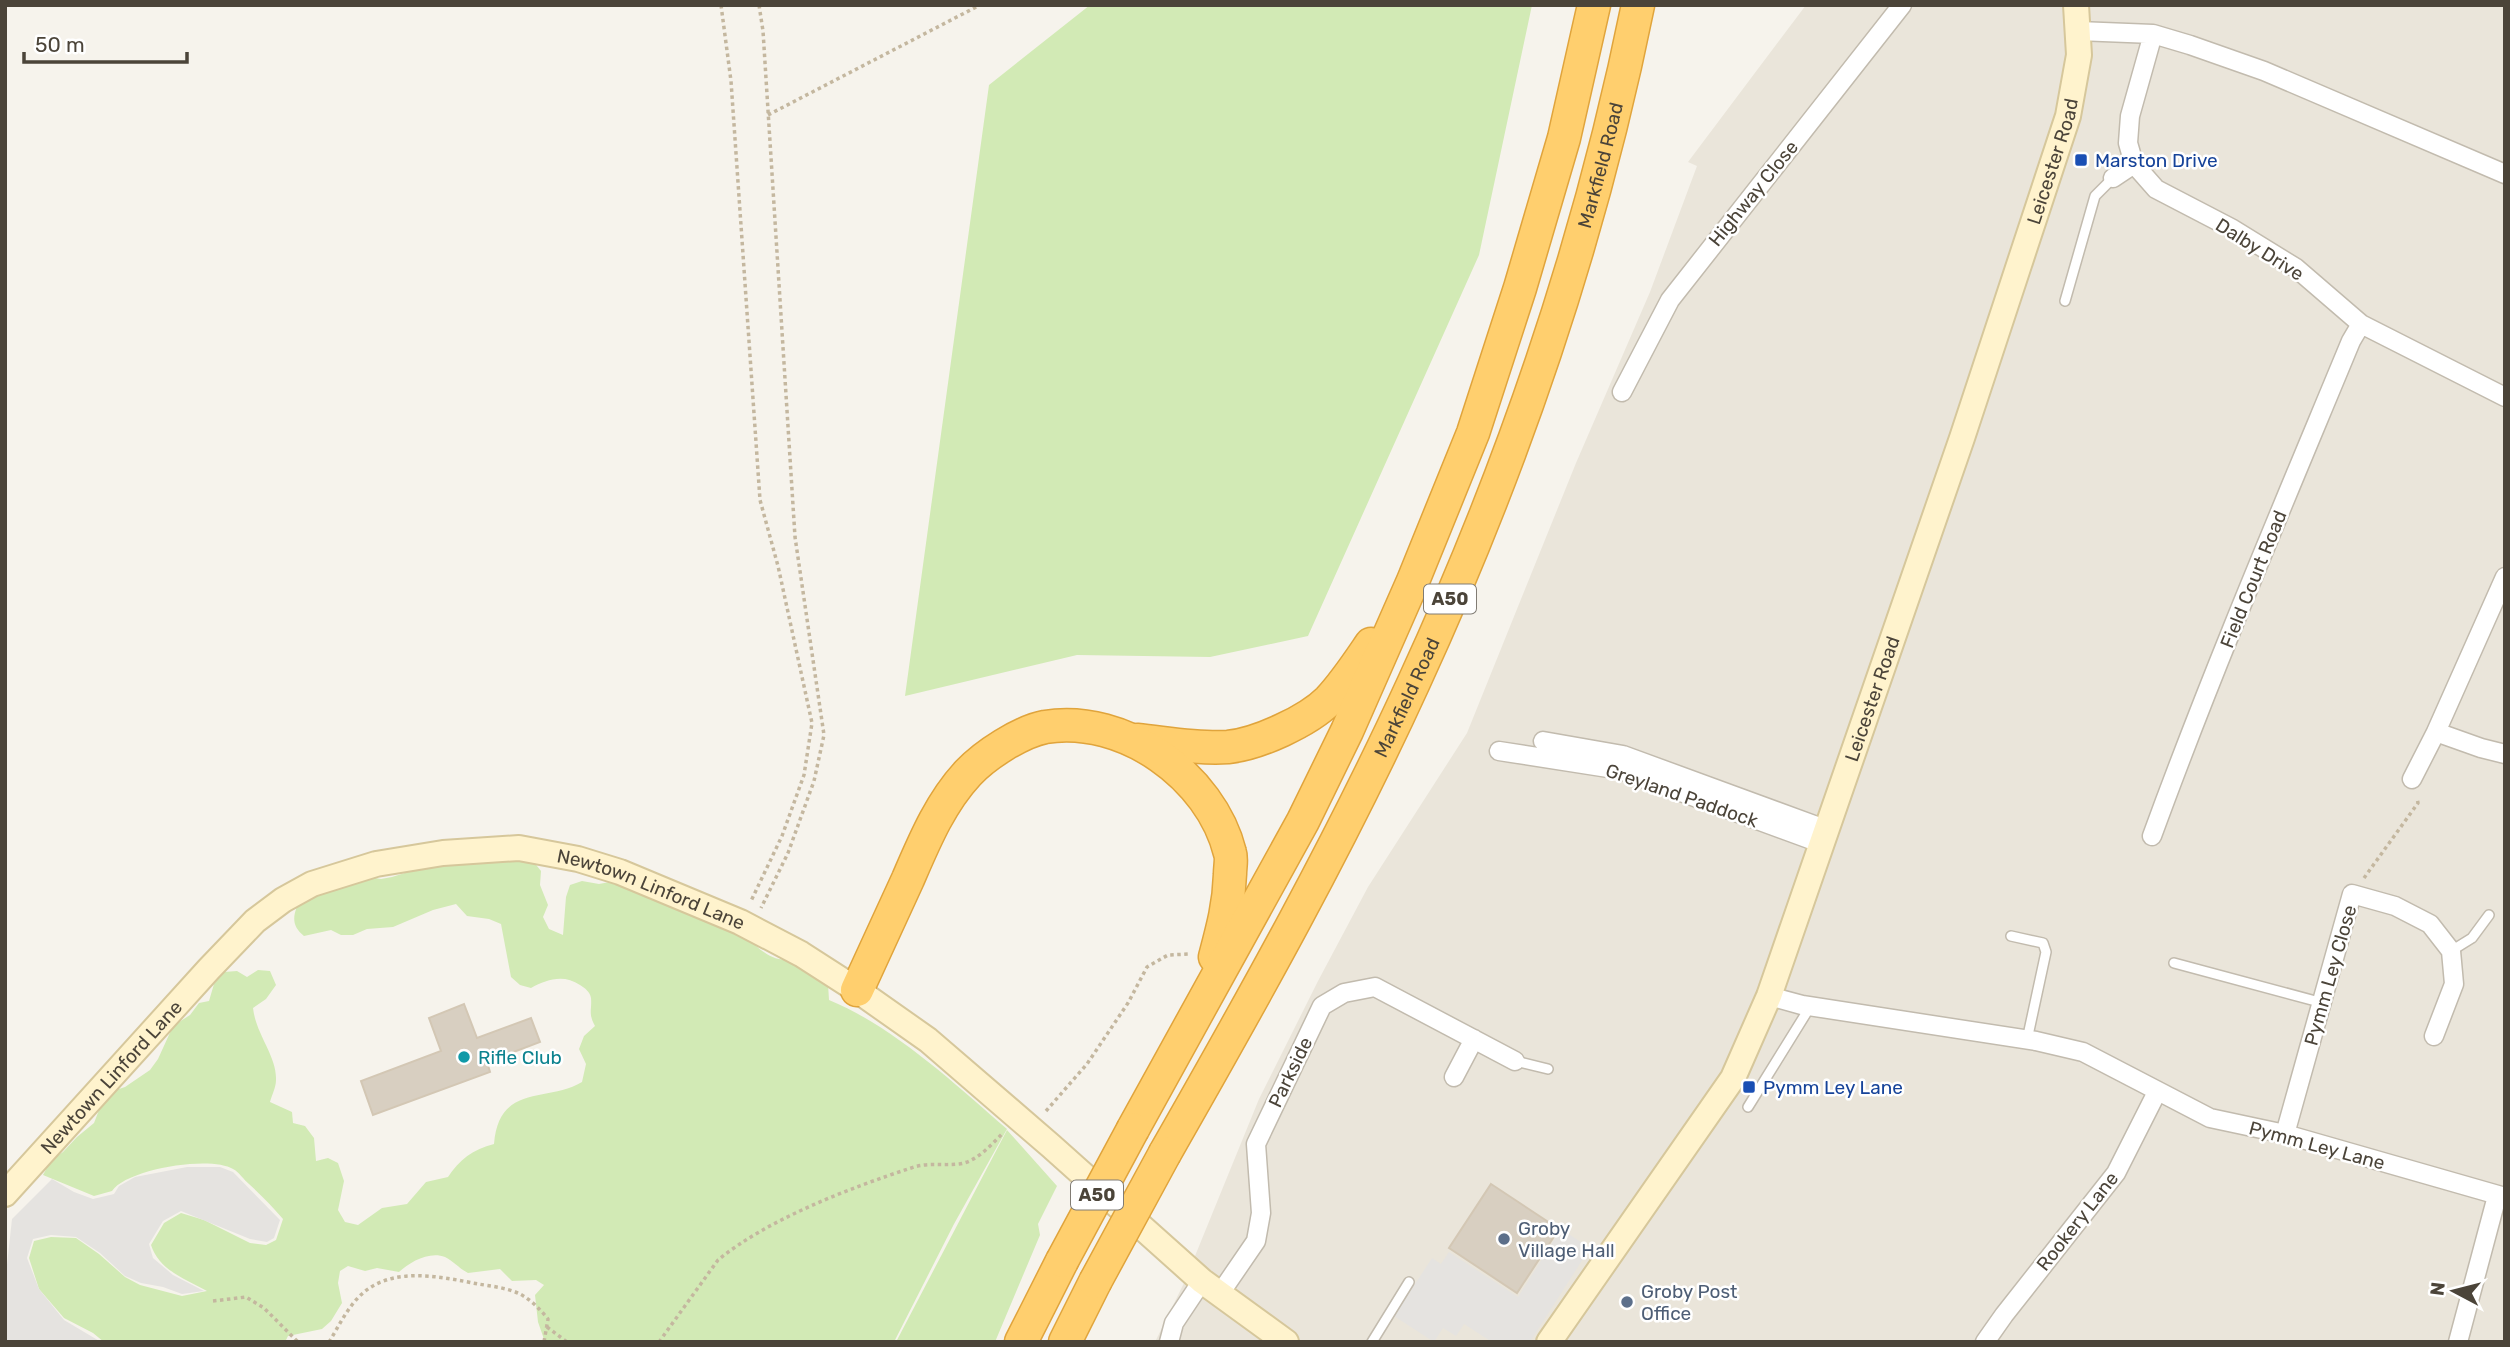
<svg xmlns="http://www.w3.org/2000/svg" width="2510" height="1347" font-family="Rubik,sans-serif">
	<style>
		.residential { fill: #eae5da }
		.green { fill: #d2eab5 }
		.parking { fill: #e5e3e0 }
		.building { fill: #d8cfc1; stroke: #d3c7b4; stroke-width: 2 }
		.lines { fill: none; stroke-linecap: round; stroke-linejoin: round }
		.lane-casing { stroke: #c2bbae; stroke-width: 12 }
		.street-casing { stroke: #c2bbae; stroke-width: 21 }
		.secondary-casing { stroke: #d6c79b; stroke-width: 28 }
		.highway-casing { stroke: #e0a43c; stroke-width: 35 }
		.path { stroke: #c4b79f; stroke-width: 3.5; stroke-dasharray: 3.5 3.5; stroke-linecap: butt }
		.lane { stroke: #fff; stroke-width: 9 }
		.street { stroke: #fff; stroke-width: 18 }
		.secondary { stroke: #fff3cd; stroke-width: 24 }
		.highway { stroke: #ffcf6e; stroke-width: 32 }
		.highway-bridge-casing { stroke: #e0a43c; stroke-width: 35; stroke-linecap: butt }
		.highway-bridge { stroke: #ffcf6e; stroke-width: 32 }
		.transit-dot { fill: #1a4fb4; stroke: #fff; stroke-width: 2.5 }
		.culture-dot { fill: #0f9aa8; stroke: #fff; stroke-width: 2.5 }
		.service-dot { fill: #5c6f8a; stroke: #fff; stroke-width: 2.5 }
		.labels { text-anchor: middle; stroke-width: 5; stroke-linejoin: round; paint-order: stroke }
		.shield { fill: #fff; stroke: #817c74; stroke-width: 2 }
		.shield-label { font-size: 18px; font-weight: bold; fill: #4b4439 }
		.street-label { font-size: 19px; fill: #4b4439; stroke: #fff }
		.transit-label { font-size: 19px; fill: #164399; stroke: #fff; text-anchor: start }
		.culture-label { font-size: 19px; fill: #0d838f; stroke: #fff; text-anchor: start }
		.service-label { font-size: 19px; fill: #4e5e75; stroke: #fff; text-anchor: start }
	</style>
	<rect width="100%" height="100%" fill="#f6f3ec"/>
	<!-- residential -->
	<path class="residential" d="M1806 5H2505V1342H1155L1184 1283 1259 1099 1318 981 1368 887 1467 733 1576 463 1650 292 1697 166 1688 162Z"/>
	<!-- green -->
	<path class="green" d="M1090 5H1532L1479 255 1308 636 1210 657 1077 655 905 696 989 85Z
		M503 859 533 861 541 871 540 885 548 905 543 917 549 929 563 935 566 897 570 885 582 881 599 884 620 880 733 905V928C755 939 764 964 793 959L828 984 829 1000C893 1026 955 1084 1007 1129L954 1224 894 1342H545L538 1322 535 1295 544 1285 536 1280 512 1281 500 1269 468 1273C460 1269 453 1261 445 1257 429 1251 410 1262 399 1272L377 1268 365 1271 348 1266 340 1271 338 1283 342 1303 331 1321 322 1329 288 1336 285 1342H104L93 1333 64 1318 39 1289 29 1258 34 1241 51 1237 76 1238 99 1254 125 1277 140 1285 182 1296 207 1291C185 1279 159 1270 151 1245L164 1223 181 1213 204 1220 250 1243 266 1245 276 1240 283 1219C272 1206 261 1195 249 1184 244 1180 239 1172 233 1169 211 1155 126 1169 112 1191L94 1196 43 1175 51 1160 63 1152 77 1137 94 1123 101 1105 110 1092 125 1087 150 1070 158 1059 173 1026 190 1015 199 1003 209 1001 214 984 224 972 237 971 247 977 258 970 270 971 276 985 266 999 253 1008C256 1035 277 1056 276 1080 276 1087 272 1095 270 1102L292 1112 293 1123 305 1126 314 1138 316 1161 328 1158 338 1163 344 1181 338 1210 345 1222 358 1225 382 1208 407 1204 426 1182 448 1177C459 1160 473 1149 494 1144 499 1083 547 1103 582 1082L586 1064 579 1049 584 1036 595 1026C588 1013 592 1011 591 998 590 992 585 988 580 985 564 974 547 979 531 988L520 985 511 977 501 924 489 919 467 916 456 904 433 910 393 927 367 929 353 935H341L331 930 304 936C289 924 294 913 301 897L364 876 381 879 392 877 427 866 438 867 457 861 476 863Z
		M1007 1130 1057 1186 1038 1224 1040 1235 995 1342H896Z"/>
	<!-- parking -->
	<path class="parking" d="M187 1167H220L233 1172 280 1220 274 1238 267 1242 250 1239 181 1211 163 1221 149 1244 153 1258 173 1275 204 1291 182 1294 163 1287 141 1283 125 1276 100 1253 76 1237 51 1235 33 1239 27 1258 39 1289 64 1320 101 1342H5V1283L12 1219 52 1179 74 1192 93 1199 114 1194 119 1186 135 1177Z
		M1561 1229 1590 1248 1530 1342H1492L1464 1324 1456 1336 1443 1328 1434 1342 1394 1316 1432 1258 1441 1264 1449 1252 1518 1297Z"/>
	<!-- building -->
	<path class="building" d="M464 1004 477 1038 531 1018 540 1042 487 1062 490 1072 373 1115 361 1081 441 1051 429 1018Z
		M1491 1184 1559 1229 1517 1293 1449 1248Z"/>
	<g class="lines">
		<defs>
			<path id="lane" d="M2065 301 2095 196 2113 178
				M2011 936 2043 943 2046 952 2027 1040
				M2451 951 2472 938 2489 915
				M2174 963 2323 1003
				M1515 1061 1548 1069
				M1748 1107 1810 1007
				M1372 1342 1409 1282"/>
			<path id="street" d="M2078 31 2153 34 2190 45 2264 71 2505 174
				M2153 34 2130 116 2128 143 2134 164 2156 189 2231 228 2296 268 2361 324 2505 397
				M2113 178 2134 164
				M1622 392 1670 300 1902 5
				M2505 577 2436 732 2481 748 2505 754
				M1543 741 1623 755 1825 829
				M1499 751 1621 770 1820 843
				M2412 779 2436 732
				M2152 836C2213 669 2283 505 2351 341L2361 324
				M1769 996 1802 1005 2036 1041 2083 1052 2210 1118 2285 1134 2505 1197
				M1454 1077 1474 1039
				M2285 1134 2352 894 2395 906 2430 924 2451 951 2454 984 2434 1036
				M1219 1295 1256 1241 1261 1213 1256 1144 1322 1006 1344 993 1375 987 1515 1061
				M1169 1342 1174 1323 1202 1281
				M1985 1342 2004 1315 2116 1173 2157 1092
				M2458 1342 2497 1196"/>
			<g id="secondary">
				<path id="s1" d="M5 1194 209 969 255 921 283 900 312 884 376 864 443 853 519 848 578 859 620 872 740 922 801 954 857 990 928 1040 1051 1146 1202 1281 1286 1342"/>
				<path id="s2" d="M1549 1342 1733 1078 1769 996 1962 438 2068 116 2079 55 2076 5"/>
			</g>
			<g id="highway">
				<path d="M1137 740C1167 743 1198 749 1228 747 1258 744 1308 721 1329 700 1345 683 1358 663 1371 644"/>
				<path d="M857 990C874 953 891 916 908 879 924 842 940 803 968 773 985 755 1020 732 1045 727 1124 714 1211 776 1230 853 1232 859 1230 867 1230 874 1229 905 1223 927 1215 957"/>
				<path d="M1133 1129 1303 821 1347 731 1413 581 1473 433 1520 288 1564 138 1594 5"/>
				<path id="s3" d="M1165 1153C1253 999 1340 844 1414 682 1513 467 1591 238 1638 5"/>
				<path d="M1021 1342 1062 1261"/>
				<path d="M1065 1342 1095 1282"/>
			</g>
		</defs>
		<!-- lane casing -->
		<use href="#lane" class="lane-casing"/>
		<!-- street casing -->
		<use href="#street" class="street-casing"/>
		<!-- secondary casing -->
		<use href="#secondary" class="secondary-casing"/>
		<!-- highway casing -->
		<use href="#highway" class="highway-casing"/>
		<!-- path -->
		<path class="path" d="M721 5 731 81 760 500 778 566 812 723 804 775 782 836 751 901
			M759 5 763 31 795 537 824 735 814 781 788 853 761 908
			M768 115 980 5
			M2364 878 2418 803 2417 798
			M1046 1111 1087 1064 1128 1003 1147 967 1168 955 1190 954
			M213 1301 246 1297 264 1308 298 1342
			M547 1327 567 1342
			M329 1342C339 1326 348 1306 363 1293 394 1266 442 1277 478 1284 491 1286 508 1288 520 1294 531 1300 540 1309 548 1319L544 1342
			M659 1342 718 1260C768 1219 850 1188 911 1168 928 1162 942 1166 959 1164 976 1162 990 1146 1002 1134"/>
		<!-- lane -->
		<use href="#lane" class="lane"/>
		<!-- street -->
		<use href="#street" class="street"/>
		<!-- secondary -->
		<use href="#secondary" class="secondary"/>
		<!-- highway -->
		<use href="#highway" class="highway"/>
		<defs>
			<path id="highway-bridge" d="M1062 1261 1133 1129
				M1095 1282 1165 1153"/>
		</defs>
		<!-- highway-bridge casing -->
		<use href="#highway-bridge" class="highway-bridge-casing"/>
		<!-- highway-bridge -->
		<use href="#highway-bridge" class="highway-bridge"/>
	</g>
	<!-- markers -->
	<g class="transit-dot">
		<rect x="2074" y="153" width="14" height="14" rx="3.5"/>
		<rect x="1742" y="1080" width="14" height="14" rx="3.5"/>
	</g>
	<circle class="culture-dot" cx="464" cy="1057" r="7"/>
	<g class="service-dot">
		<circle cx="1504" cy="1239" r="7"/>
		<circle cx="1627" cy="1302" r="7"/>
	</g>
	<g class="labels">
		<!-- shield labels -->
		<g class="shield">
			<rect x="1424" y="584.5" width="52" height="29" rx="5"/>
			<rect x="1071" y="1180.5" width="52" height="29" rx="5"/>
		</g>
		<g class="shield-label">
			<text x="1450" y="605">A50</text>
			<text x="1097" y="1201">A50</text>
		</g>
		<!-- street labels -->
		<g class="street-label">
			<text dy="7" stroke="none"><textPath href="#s2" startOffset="1293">Leicester Road</textPath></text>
			<text dy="7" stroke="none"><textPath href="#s3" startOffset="1083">Markfield Road</textPath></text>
			<text transform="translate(1753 193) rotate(-51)" y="7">Highway Close</text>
			<text transform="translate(2260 249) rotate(32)" y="7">Dalby Drive</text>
			<text transform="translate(2253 579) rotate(-68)" y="7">Field Court Road</text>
			<text dy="7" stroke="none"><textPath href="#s3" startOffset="516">Markfield Road</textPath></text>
			<text dy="7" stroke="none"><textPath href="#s2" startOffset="726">Leicester Road</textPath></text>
			<text transform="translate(1682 795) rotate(19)" y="7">Greyland Paddock</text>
			<text dy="7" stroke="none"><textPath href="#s1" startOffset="788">Newtown Linford Lane</textPath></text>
			<text transform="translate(2330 975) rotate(-74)" y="7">Pymm Ley Close</text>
			<text transform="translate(1290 1072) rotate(-64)" y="7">Parkside</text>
			<text dy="7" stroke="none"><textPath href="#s1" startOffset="158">Newtown Linford Lane</textPath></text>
			<text transform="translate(2317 1145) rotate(15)" y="7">Pymm Ley Lane</text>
			<text transform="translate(2077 1221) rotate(-52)" y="7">Rookery Lane</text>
		</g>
		<!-- transit labels -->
		<g class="transit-label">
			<text x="2095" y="167">Marston Drive</text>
			<text x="1763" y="1094">Pymm Ley Lane</text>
		</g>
		<!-- culture labels -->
		<g class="culture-label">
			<text x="478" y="1064">Rifle Club</text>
		</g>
		<!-- service labels -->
		<g class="service-label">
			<text x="1518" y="1235">Groby<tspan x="1518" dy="22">Village Hall</tspan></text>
			<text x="1641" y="1298">Groby Post<tspan x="1641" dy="22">Office</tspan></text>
		</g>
	</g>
	<!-- border -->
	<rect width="2510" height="1347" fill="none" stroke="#4b4439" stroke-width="14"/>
	<!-- north arrow -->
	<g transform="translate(2454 1291) rotate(277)" stroke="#ffffff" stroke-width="5" paint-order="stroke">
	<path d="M0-5L12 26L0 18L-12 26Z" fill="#4b4439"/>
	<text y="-10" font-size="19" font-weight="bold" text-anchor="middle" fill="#4b4439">N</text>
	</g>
	<!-- scale -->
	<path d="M24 52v10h163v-10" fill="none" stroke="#4b4439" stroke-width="3.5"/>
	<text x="35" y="52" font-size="21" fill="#4b4439" stroke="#ffffff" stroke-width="5" paint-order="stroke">50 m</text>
</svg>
